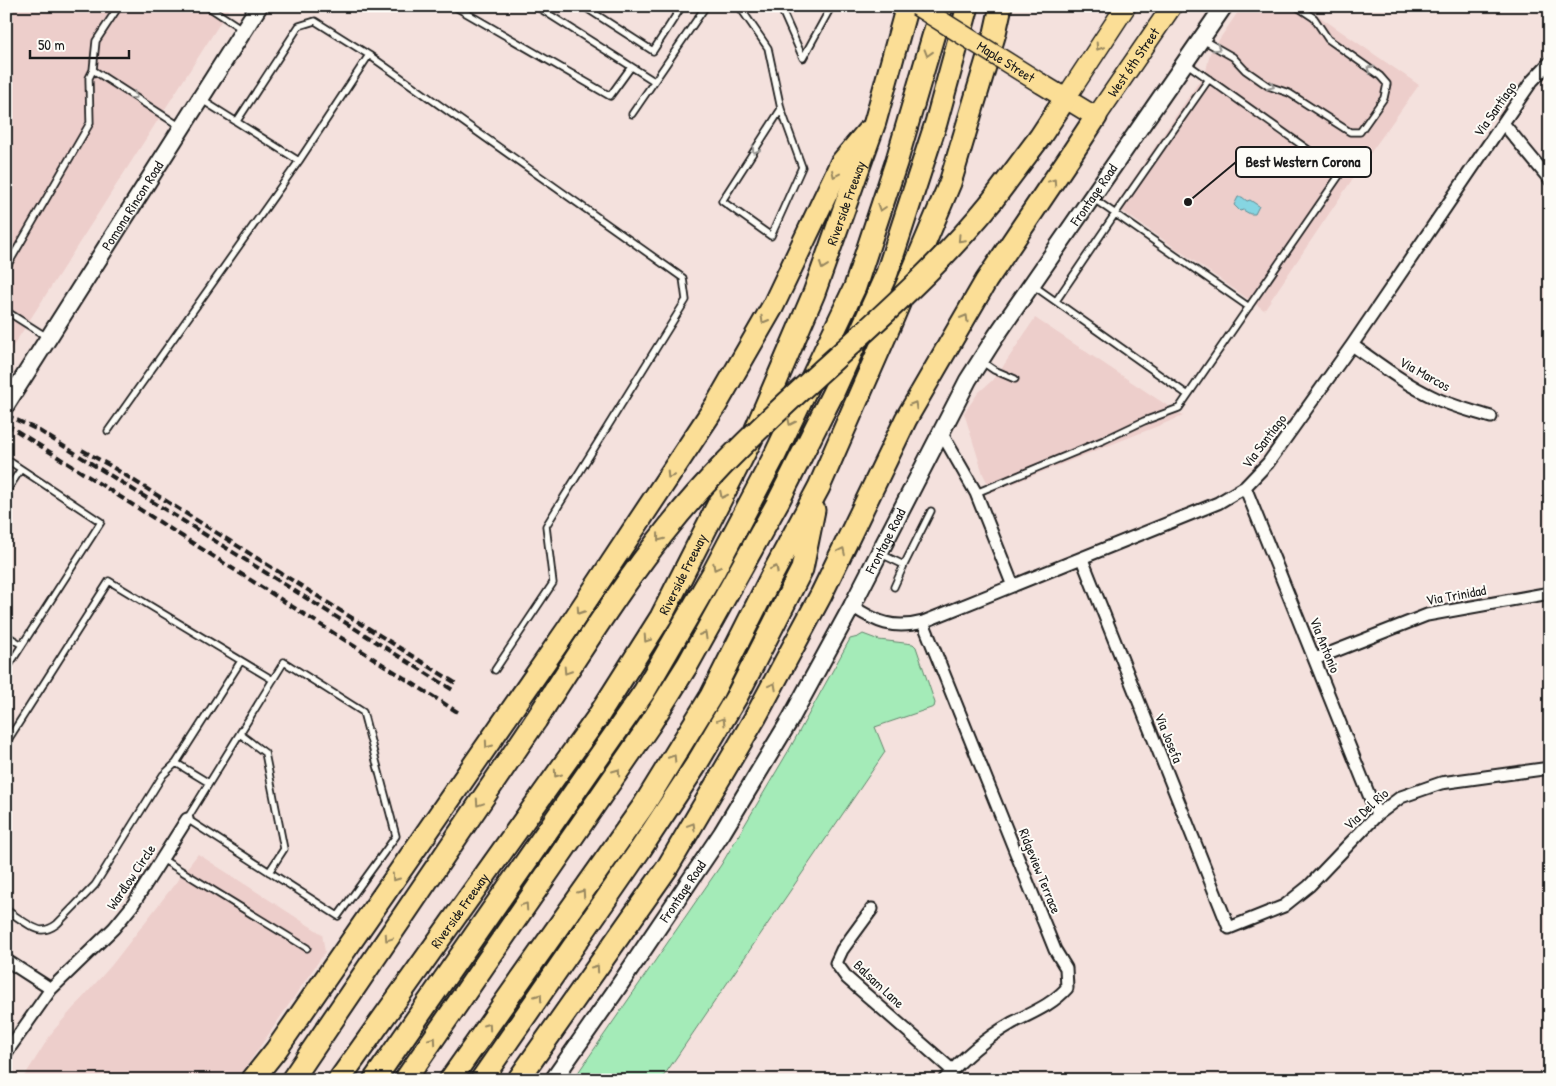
<svg xmlns="http://www.w3.org/2000/svg" width="1556" height="1086" font-family="'Patrick Hand',sans-serif">
	<style>
		.built { fill: #edcecb }
		.green { fill: #a4ebb8; stroke: #60846a }
		.water { fill: #86d5e2; stroke: #5c8b93 }
		.lines { fill: none; stroke-linecap: round; stroke-linejoin: round }
		.lane-casing { stroke: #1c1c1c; stroke-width: 9 }
		.street-casing { stroke: #1c1c1c; stroke-width: 15 }
		.secondary-casing { stroke: #1c1c1c; stroke-width: 20 }
		.primary-casing { stroke: #1c1c1c; stroke-width: 22 }
		.highway-casing { stroke: #1c1c1c; stroke-width: 25 }
		.lane { stroke: #fdfcf7; stroke-width: 5.5 }
		.street { stroke: #fdfcf7; stroke-width: 11 }
		.secondary { stroke: #fdfcf7; stroke-width: 16 }
		.primary { stroke: #fbde96; stroke-width: 19 }
		.highway { stroke: #fbde96; stroke-width: 21 }
		.rail { stroke: #1c1c1c; stroke-width: 4; stroke-dasharray: 8 4; stroke-linecap: butt }
		.primary-bridge-casing { stroke: #1c1c1c; stroke-width: 22; stroke-linecap: butt }
		.highway-bridge-casing { stroke: #1c1c1c; stroke-width: 25; stroke-linecap: butt }
		.primary-bridge { stroke: #fbde96; stroke-width: 19 }
		.highway-bridge { stroke: #fbde96; stroke-width: 21 }
		.oneway { stroke: #97875f }
		.oneway2 { stroke: #989794 }
		.labels { text-anchor: middle; stroke-width: 4; stroke-linejoin: round; paint-order: stroke }
		.street-label { font-size: 14px; fill: #1c1c1c; stroke: #fdfcf7 }
		.leader { fill: none; stroke: #1c1c1c; stroke-width: 2 }
		.callout-dot { fill: #1c1c1c; stroke: #fdfcf7; stroke-width: 2 }
		.callout { fill: #fdfcf7; stroke: #1c1c1c; stroke-width: 2 }
		.callout-label { font-size: 15px; text-anchor: middle; font-weight: bold; fill: #1c1c1c }
	</style>
	<rect width="100%" height="100%" fill="#f4e1dd"/>
	<filter id="ink" filterUnits="userSpaceOnUse"><feTurbulence type="fractalNoise" baseFrequency=".02" numOctaves="2"/><feDisplacementMap in="SourceGraphic" scale="10" xChannelSelector="R" yChannelSelector="G"/><feConvolveMatrix kernelMatrix="1 2 1 2 8 2 1 2 1" color-interpolation-filters="sRGB"/></filter>
	<g filter="url(#ink)">
		<!-- built -->
		<path class="built" d="M6 6H231L6 357Z
			M1242 6H1304L1419 85 1366 159 1264 310 1115 206 1206 71 1210 53Z
			M1035 318 1183 416 992 492 983 474 964 413 978 393 996 377Z
			M198 854 322 934 325 952 244 1070 236 1080H22L53 1031 111 966Z"/>
		<!-- green -->
		<path class="green" d="M863 634 879 640 913 644 916 647 935 703 934 707 875 727 885 752 661 1080H573L721 865 789 750 850 639 858 637Z"/>
		<!-- water -->
		<path class="water" d="M1238 197H1242L1247 201 1250 200 1259 206 1255 214H1250L1243 210 1240 211 1234 205Z"/>
		<g class="lines">
			<defs>
				<path id="lane" d="M207 6 242 29
					M454 6 610 96 631 67
					M536 6 654 81
					M583 6 653 51 682 6
					M739 6 768 48 781 109 802 167 771 236 722 201 781 109
					M780 6 803 58 831 7 829 6
					M1203 40 1233 57 1245 70 1268 86 1289 93 1350 132H1360L1384 98 1387 84 1380 76 1328 39 1314 18 1296 6
					M93 70 181 127
					M632 114 706 6
					M237 121 299 26 315 21 369 55
					M299 161 369 55 683 278 686 300 546 526 553 583 495 670
					M1094 199 1249 307
					M6 268 90 123 89 78 93 70 96 41 119 6
					M1034 286 1188 395
					M1056 301 1115 214 1209 79
					M6 311 47 337
					M981 361 994 370 1015 379
					M108 431 299 161 202 100
					M6 459 101 522 6 670
					M6 492 21 469
					M976 493 1104 440 1144 421 1179 408 1341 173 1186 63
					M881 554 904 565 931 511
					M894 587 904 565
					M6 635 22 645
					M284 662 363 712 396 836 338 916 187 819Z
					M240 734 265 753 284 849 269 872
					M6 743 109 581 273 680
					M176 763 209 783
					M162 859 307 948
					M6 910C15 915 33 930 42 930 48 930 53 927 57 924L95 885 163 775 176 763 241 661"/>
				<path id="street" d="M1503 123 1550 180
					M1352 345C1378 363 1403 383 1433 397 1451 406 1472 411 1491 417
					M941 432 976 493 1013 586
					M1245 487 1377 815
					M1082 559 1229 928 1284 906 1309 886 1377 815 1401 797 1441 783 1550 768
					M852 606C876 622 893 630 923 622L1218 503 1245 487 1268 463 1352 345 1503 123 1532 81 1550 62
					M923 622 1055 950 1066 968 1067 988C1052 1005 1031 1013 1012 1023 986 1038 963 1057 944 1080
					M1315 659 1427 615 1550 593
					M872 909 842 950 836 963 847 978 952 1070
					M6 960 51 989
					M6 1053 51 989 114 928 132 906 187 819"/>
				<g id="secondary">
					<path id="s1" d="M6 405 259 6"/>
					<path id="s2" d="M553 1080 614 993 722 833 790 720 852 606 968 380 996 336 1224 6"/>
				</g>
				<g id="primary">
					<path id="s3" d="M1040 83 1096 117 1172 6"/>
					<path d="M1065 99 1126 6"/>
				</g>
				<g id="highway">
					<path d="M992 201 1040 137 1065 99"/>
					<path d="M252 1080 276 1050 567 630 716 405 773 306 841 163 867 132"/>
					<path d="M292 1080 536 720"/>
					<path id="s4" d="M339 1080 597 718 661 617 752 438 814 293 875 122 907 6"/>
					<path d="M374 1080 644 692 713 573 775 455 855 287 896 163 942 6"/>
					<path d="M405 1080 649 726 688 664 778 502 833 393 887 273 936 123 968 6"/>
					<path d="M450 1080 644 805 711 696 770 579 819 487 887 332 950 183 995 33 1001 6"/>
					<path d="M481 1080 640 850 696 765 737 696 802 569 814 510"/>
					<path d="M518 1080 667 868 755 718 821 595 906 419 986 281 1071 155 1096 117"/>
				</g>
			</defs>
			<!-- lane casing -->
			<use href="#lane" class="lane-casing"/>
			<!-- street casing -->
			<use href="#street" class="street-casing"/>
			<!-- secondary casing -->
			<use href="#secondary" class="secondary-casing"/>
			<!-- primary casing -->
			<use href="#primary" class="primary-casing"/>
			<!-- highway casing -->
			<use href="#highway" class="highway-casing"/>
			<!-- lane -->
			<use href="#lane" class="lane"/>
			<!-- street -->
			<use href="#street" class="street"/>
			<!-- secondary -->
			<use href="#secondary" class="secondary"/>
			<!-- primary -->
			<use href="#primary" class="primary"/>
			<!-- highway -->
			<use href="#highway" class="highway"/>
			<!-- rail -->
			<path class="rail" d="M6 415 38 430 453 690
				M6 424 459 713
				M82 450 109 465 457 684"/>
			<defs>
				<g id="primary-bridge">
					<path id="s5" d="M917 6 1040 83"/>
				</g>
				<path id="highway-bridge" d="M536 720C593 631 649 541 723 465 810 374 913 299 992 201"/>
			</defs>
			<!-- primary-bridge casing -->
			<use href="#primary-bridge" class="primary-bridge-casing"/>
			<!-- highway-bridge casing -->
			<use href="#highway-bridge" class="highway-bridge-casing"/>
			<!-- primary-bridge -->
			<use href="#primary-bridge" class="primary-bridge"/>
			<!-- highway-bridge -->
			<use href="#highway-bridge" class="highway-bridge"/>
		</g>
		<!-- one-way arrows -->
		<defs><path id="oneway-chevron" d="M-2-3.5L2.5 0L-2 3.5" fill="none" stroke-width="1.6" stroke-linecap="round" stroke-linejoin="round" transform="scale(1.25)"/></defs>
		<g class="oneway">
			<use href="#oneway-chevron" transform="translate(1099 47) rotate(123)"/>
			<use href="#oneway-chevron" transform="translate(928 53) rotate(107)"/>
			<use href="#oneway-chevron" transform="translate(835 174) rotate(115)"/>
			<use href="#oneway-chevron" transform="translate(1053 182) rotate(-56)"/>
			<use href="#oneway-chevron" transform="translate(881 208) rotate(108)"/>
			<use href="#oneway-chevron" transform="translate(961 239) rotate(133)"/>
			<use href="#oneway-chevron" transform="translate(823 266) rotate(110)"/>
			<use href="#oneway-chevron" transform="translate(965 318) rotate(-60)"/>
			<use href="#oneway-chevron" transform="translate(764 320) rotate(120)"/>
			<use href="#oneway-chevron" transform="translate(914 405) rotate(-60)"/>
			<use href="#oneway-chevron" transform="translate(791 422) rotate(116)"/>
			<use href="#oneway-chevron" transform="translate(670 475) rotate(123)"/>
			<use href="#oneway-chevron" transform="translate(723 495) rotate(117)"/>
			<use href="#oneway-chevron" transform="translate(660 538) rotate(128)"/>
			<use href="#oneway-chevron" transform="translate(842 551) rotate(-64)"/>
			<use href="#oneway-chevron" transform="translate(716 567) rotate(118)"/>
			<use href="#oneway-chevron" transform="translate(775 569) rotate(-62)"/>
			<use href="#oneway-chevron" transform="translate(580 611) rotate(123)"/>
			<use href="#oneway-chevron" transform="translate(704 635) rotate(-60)"/>
			<use href="#oneway-chevron" transform="translate(647 639) rotate(123)"/>
			<use href="#oneway-chevron" transform="translate(567 671) rotate(123)"/>
			<use href="#oneway-chevron" transform="translate(773 686) rotate(-62)"/>
			<use href="#oneway-chevron" transform="translate(722 721) rotate(-59)"/>
			<use href="#oneway-chevron" transform="translate(488 745) rotate(125)"/>
			<use href="#oneway-chevron" transform="translate(673 758) rotate(-58)"/>
			<use href="#oneway-chevron" transform="translate(617 772) rotate(-55)"/>
			<use href="#oneway-chevron" transform="translate(557 774) rotate(125)"/>
			<use href="#oneway-chevron" transform="translate(479 803) rotate(124)"/>
			<use href="#oneway-chevron" transform="translate(692 826) rotate(-59)"/>
			<use href="#oneway-chevron" transform="translate(395 878) rotate(125)"/>
			<use href="#oneway-chevron" transform="translate(582 893) rotate(-55)"/>
			<use href="#oneway-chevron" transform="translate(525 906) rotate(-56)"/>
			<use href="#oneway-chevron" transform="translate(388 938) rotate(124)"/>
			<use href="#oneway-chevron" transform="translate(596 968) rotate(-55)"/>
			<use href="#oneway-chevron" transform="translate(539 997) rotate(-55)"/>
			<use href="#oneway-chevron" transform="translate(488 1026) rotate(-55)"/>
			<use href="#oneway-chevron" transform="translate(433 1040) rotate(-55)"/>
		</g>
		<g class="oneway2">
			<use href="#oneway-chevron" transform="translate(1217 48) rotate(31)"/>
			<use href="#oneway-chevron" transform="translate(1370 69) rotate(-145)"/>
			<use href="#oneway-chevron" transform="translate(1271 86) rotate(23)"/>
			<use href="#oneway-chevron" transform="translate(134 96) rotate(33)"/>
			<use href="#oneway-chevron" transform="translate(755 150) rotate(123)"/>
		</g>
	</g>
	<g class="labels">
		<!-- street labels -->
		<g class="street-label">
			<text dy="5" stroke="none"><textPath href="#s3" startOffset="132">West 6th Street</textPath></text>
			<text dy="5" stroke="none"><textPath href="#s5" startOffset="105">Maple Street</textPath></text>
			<text transform="translate(1495 109) rotate(-55)" y="5">Via Santiago</text>
			<text dy="5" stroke="none"><textPath href="#s2" startOffset="1039">Frontage Road</textPath></text>
			<text dy="5" stroke="none"><textPath href="#s4" startOffset="1018">Riverside Freeway</textPath></text>
			<text dy="5" stroke="none"><textPath href="#s1" startOffset="236">Pomona Rincon Road</textPath></text>
			<text transform="translate(1425 374) rotate(29)" y="5">Via Marcos</text>
			<text transform="translate(1264 441) rotate(-53)" y="5">Via Santiago</text>
			<text dy="5" stroke="none"><textPath href="#s2" startOffset="634">Frontage Road</textPath></text>
			<text dy="5" stroke="none"><textPath href="#s4" startOffset="612">Riverside Freeway</textPath></text>
			<text transform="translate(1456 595) rotate(-10)" y="5">Via Trinidad</text>
			<text transform="translate(1325 645) rotate(68)" y="5">Via Antonio</text>
			<text transform="translate(1169 738) rotate(68)" y="5">Via Josefa</text>
			<text transform="translate(1366 809) rotate(-42)" y="5">Via Del Rio</text>
			<text transform="translate(1040 871) rotate(68)" y="5">Ridgeview Terrace</text>
			<text transform="translate(131 877) rotate(-56)" y="5">Wardlow Circle</text>
			<text dy="5" stroke="none"><textPath href="#s2" startOffset="229">Frontage Road</textPath></text>
			<text dy="5" stroke="none"><textPath href="#s4" startOffset="208">Riverside Freeway</textPath></text>
			<text transform="translate(879 984) rotate(43)" y="5">Balsam Lane</text>
		</g>
	</g>
	<!-- callouts -->
	<path class="leader" d="M1188 202L1236 162"/>
	<circle class="callout-dot" cx="1188" cy="202" r="5"/>
	<rect class="callout" x="1236" y="147" width="135" height="30" rx="5"/>
	<g class="callout-label">
		<text x="1303" y="167">Best Western Corona</text>
	</g>
	<!-- margin -->
	<rect width="1556" height="1086" fill="none" stroke="#fdfcf7" stroke-width="25"/>
	<rect x="12" y="12" width="1531" height="1061" fill="none" stroke="#1c1c1c" stroke-width="2" filter="url(#ink)"/>
	<!-- scale -->
	<path d="M30 50v8h99v-8" fill="none" stroke="#1c1c1c" stroke-width="2.5"/>
	<text x="38" y="50" font-size="15" fill="#1c1c1c" stroke="#fdfcf7" stroke-width="4" paint-order="stroke">50 m</text>
</svg>
